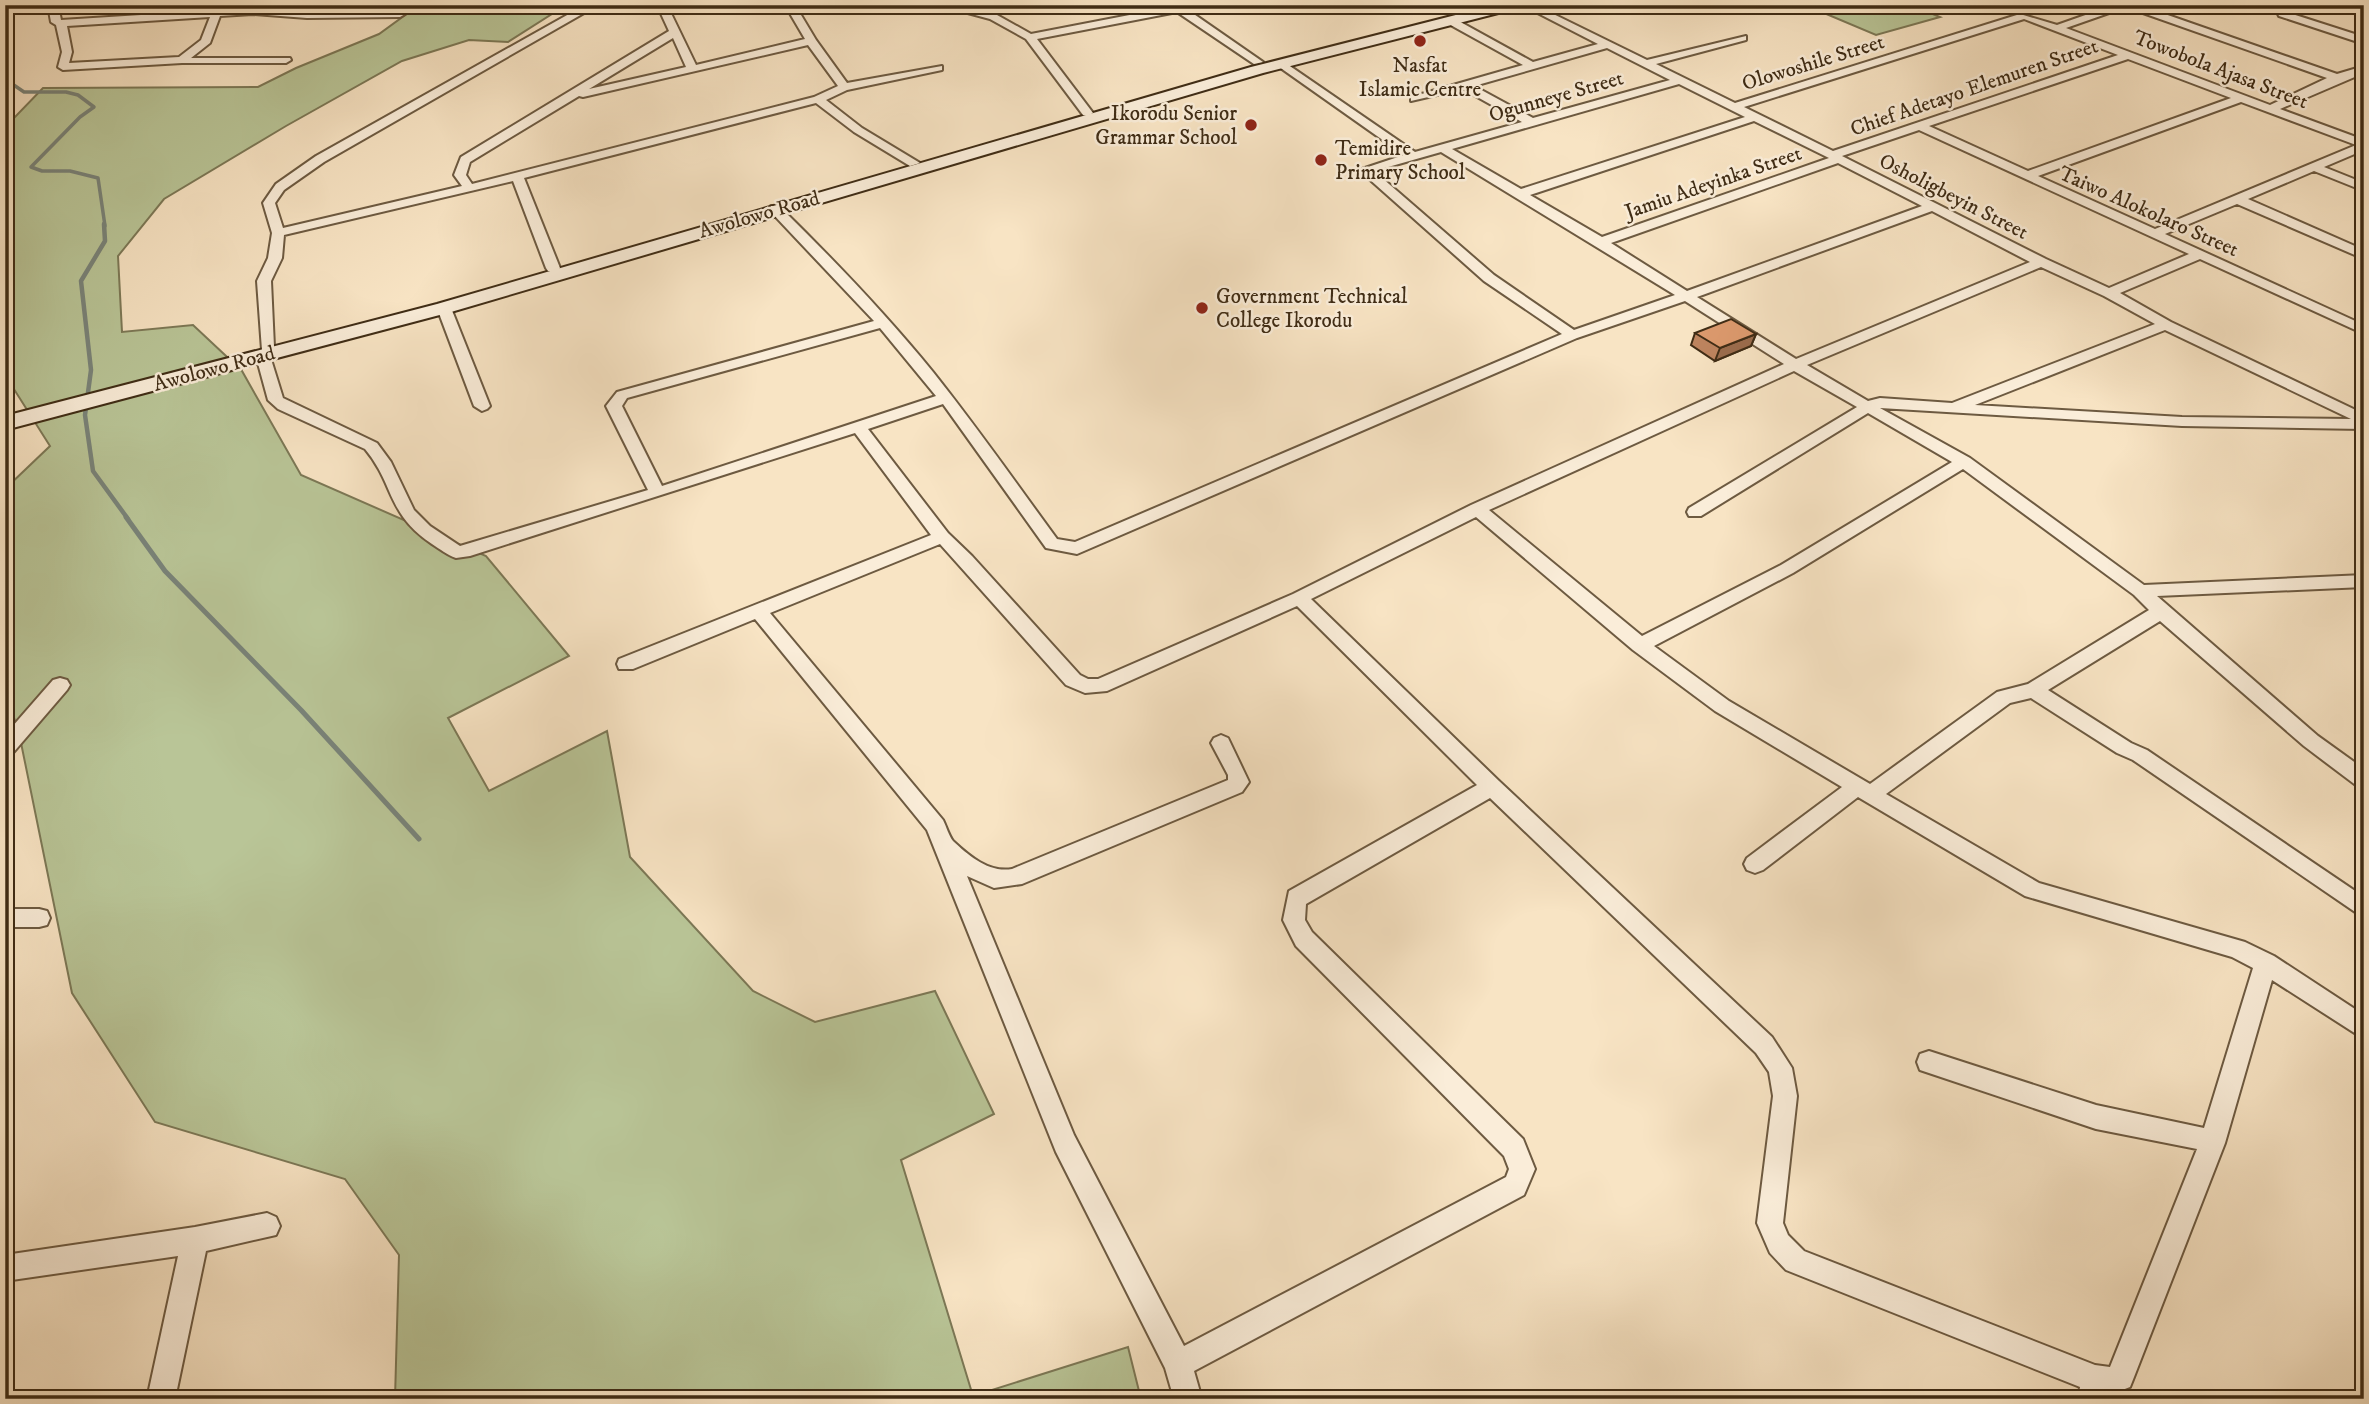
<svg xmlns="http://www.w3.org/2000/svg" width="2369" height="1404" font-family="'IM FELL DW Pica',serif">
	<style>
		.green { fill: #b9c597; stroke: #7c7856; stroke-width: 2 }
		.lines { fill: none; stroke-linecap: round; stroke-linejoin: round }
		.stream-far2 { stroke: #798379; stroke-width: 3.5 }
		.stream-far1 { stroke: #798379; stroke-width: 4.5 }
		.stream { stroke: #798379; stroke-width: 5 }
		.street-casing { stroke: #6d5a41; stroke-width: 4 }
		.secondary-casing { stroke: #3f2c15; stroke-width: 4 }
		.street { fill: #faedd9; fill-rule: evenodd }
		.secondary { fill: #faedd9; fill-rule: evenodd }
		.wall { fill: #be845f; stroke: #3f2c15; stroke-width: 2 }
		.shaded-wall { fill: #9b6c4d; stroke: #3f2c15; stroke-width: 2 }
		.building { fill: #dd9a6e; stroke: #3f2c15; stroke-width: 2 }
		.poi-dot { fill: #8f2418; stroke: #faedd9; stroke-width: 2.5 }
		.labels { text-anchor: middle; stroke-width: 5; stroke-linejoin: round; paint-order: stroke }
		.far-street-label { font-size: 21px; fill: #3f2c15; stroke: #faedd9 }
		.far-poi-label { font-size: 21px; fill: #3f2c15; stroke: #faedd9; text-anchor: start }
	</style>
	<rect width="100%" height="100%" fill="#f8e4c4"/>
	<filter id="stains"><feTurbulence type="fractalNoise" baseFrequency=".00286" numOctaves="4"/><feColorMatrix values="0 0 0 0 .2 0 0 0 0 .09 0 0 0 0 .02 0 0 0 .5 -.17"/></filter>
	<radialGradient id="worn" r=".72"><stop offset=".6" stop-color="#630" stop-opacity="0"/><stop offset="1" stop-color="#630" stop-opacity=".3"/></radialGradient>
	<!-- green -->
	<path class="green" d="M419 5H566L508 42 469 40 402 61 286 126 164 199 118 256 122 332 193 325 242 371 301 475 486 556 569 656 448 718 489 791 607 731 630 857 753 991 815 1022 935 991 994 1114 901 1160 973 1396 1128 1347 1141 1399H395L399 1255 345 1179 155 1122 72 993 19 733 5 690V489L50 446 5 375V135L12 120 43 88 258 87 296 68 379 34Z
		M1805 5H1911L1940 17 1876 35Z"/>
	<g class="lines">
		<!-- stream-far2 -->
		<path class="stream-far2" d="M5 79 24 92H66L78 95 94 107 80 117 31 167 42 171H70L98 178 105 226"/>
		<!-- stream-far1 -->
		<path class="stream-far1" d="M104 224 105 241 81 281 91 370 85 415 93 471 128 519"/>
		<!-- stream -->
		<path class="stream" d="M126 517 165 571 301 710 419 839"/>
		<defs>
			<path id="street" d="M5 5H15L5 11Z
				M48 5H58L61 20 253 8 307 12 400 11 405 14 400 17 307 18 253 14 220 16 210 43 191 58H290L291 60 286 63H182L63 70 58 67 62 52 56 25 51 22ZM210 17 201 40 179 57 69 63 72 52 67 26Z
				M585 5H598L324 162 284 190 275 203 283 228 462 186 454 175 461 157 669 31 657 5H667L696 65 805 39 785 5H795L816 40 847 83 942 66V70L847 90 826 100 862 128 920 163 910 166 854 132 816 103 524 178 560 268 558 271H548L546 268 513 181 284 235 282 258 271 281 274 347 267 351 262 350 257 281 268 258 272 233 263 203 276 184 316 156ZM673 38 686 67 589 89ZM808 45 838 86 814 97 472 184 466 175 470 162 579 96 583 97Z
				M938 5H956L997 15 1031 34 1171 7V5H1204L1188 10 1263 62 1254 64 1177 12 1037 39 1093 113 1087 116 1083 115 1026 39 990 19Z
				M1522 5H1535L1647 60 1746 36V40L1656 64 1735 103 2020 14 2057 25 2114 5H2139L2337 74 2364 66V73L2280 109 2364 140V150L2324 167 2364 183V191L2314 171 2248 199 2364 250V259L2237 204 2165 234 2364 325V334L2200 259 2120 293 2171 322 2364 414V429L2182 426 1880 408 1970 458 2144 585 2364 575V587L2157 596 2318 736 2364 769V788L2357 786 2304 746 2160 621 2048 690 2131 743 2147 750 2364 897V918L2133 760 2117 753 2031 698 2010 703 1886 794 2039 883 2245 942 2274 956 2364 1015V1039L2272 980 2225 1143 2134 1377 2130 1387 2107 1396 2106 1399H2078L2080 1387 1786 1270 1770 1253 1757 1223 1773 1096 1769 1072 1756 1053 1490 798 1306 904 1305 920 1312 932 1523 1139 1535 1169 1524 1195 1194 1371 1202 1399H1174L1165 1368 1056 1152 927 830 755 619 633 669H619L617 664 619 659 931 535 855 433 470 556 456 558C447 555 440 549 432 544 386 513 395 485 365 449L278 409 268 400 256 356 263 352 270 356 283 398 377 443 391 462 414 510 430 526 460 546 648 490 606 406 617 392 874 321 771 212V206H779C833 259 885 313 933 372 976 426 1016 483 1057 539L1075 542 1562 334 1484 281 1359 170 1404 155 1275 64 1284 62 1415 152 1522 122 1463 89 1411 101V97L1523 65 1447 23V19H1455L1533 62 1598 44ZM2126 7 2327 78 2270 105 2066 28ZM2024 19 2118 55 1833 151 1744 107ZM1607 48 1670 80 1533 118 1474 86ZM2128 59 2231 98 2028 171 1929 126ZM1679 84 1745 117 1521 189 1452 149ZM2241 102 2356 145 2155 229 2038 176ZM1754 121 1829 158 1602 237 1530 195ZM1919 130 2189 254 2109 288 2046 259 1842 156ZM1441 152 1675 295 1574 330 1494 275 1374 171ZM1838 163 1922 206 1687 291 1611 243ZM1932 211 2030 262 1796 359 1697 297ZM2041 267 2104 296 2155 324 1952 403 1880 398 1868 401 1807 365ZM1685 301 1784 364 1471 505 1293 594 1098 679H1088L1080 675 972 556 948 533 868 429 943 404 1046 548 1077 554 1577 338ZM880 328 936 396 662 486 622 406 627 398ZM2165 330 2351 419 2182 417 1975 405ZM1794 371 1857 407 1689 508 1687 512 1689 516H1701L1868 413 1952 462 1781 565 1642 636 1489 510ZM1963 469 2134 595 2149 610 2028 684 1997 692 1870 784 1729 701 1654 646 1793 573ZM1476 517 1633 650 1715 711 1842 787 1747 858 1744 864 1747 870 1755 873 1763 870 1858 797 2025 896 2232 957 2253 968 2204 1128 2096 1105 1929 1051 1920 1054 1917 1062 1920 1070 1929 1073 2096 1129 2197 1149 2110 1367 2095 1365 1804 1251 1788 1235 1783 1223 1797 1096 1792 1068 1772 1037 1499 781 1311 599ZM940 544 1066 685 1085 693 1107 691 1297 606 1477 785 1289 891 1283 920 1296 946 1504 1156 1509 1169 1506 1177 1184 1346 1074 1135 967 876 994 888 1022 884 1242 792 1249 782 1228 738 1221 735 1214 738 1211 743 1228 775V780L1012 869C989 873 969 856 953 841 949 836 946 826 943 820L770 613Z
				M2283 11 2364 37V44L2279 16 2278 14Z
				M444 304 451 308 490 406 487 409 482 411 474 406 437 308Z
				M60 678 67 680 70 685 67 690 12 754 5 757V735L53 680Z
				M5 909H39L47 911 50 918 47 925 39 927H5Z
				M267 1213 276 1217 280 1226 276 1235 206 1251 175 1399H147L178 1256 5 1281V1255L195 1227Z"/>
			<path id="secondary" d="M1495 5H1520L1518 8 1263 73 451 312 5 430V416L437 304 1251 67Z"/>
		</defs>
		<!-- street casing -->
		<use href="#street" class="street-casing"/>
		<!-- secondary casing -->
		<use href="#secondary" class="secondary-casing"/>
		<!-- street -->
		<use href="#street" class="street"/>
		<!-- secondary -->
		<use href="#secondary" class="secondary"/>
	</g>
	<!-- wall -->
	<path class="wall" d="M1695 333 1756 334 1751 346 1715 361 1691 345Z"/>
	<!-- shaded-wall -->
	<path class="shaded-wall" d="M1756 334 1751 346 1715 361 1720 348Z"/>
	<!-- building -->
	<path class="building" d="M1731 319 1756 334 1720 348 1695 333Z"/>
	<!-- markers -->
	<g class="poi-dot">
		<circle cx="1420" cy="41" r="7"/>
		<circle cx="1251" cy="125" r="7"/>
		<circle cx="1321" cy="160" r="7"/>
		<circle cx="1202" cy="308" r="7"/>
	</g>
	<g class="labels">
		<!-- far-street labels -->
		<g class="far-street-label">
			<text transform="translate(1813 62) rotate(-17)" y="7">Olowoshile Street</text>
			<text transform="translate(2221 69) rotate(21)" y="7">Towobola Ajasa Street</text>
			<text transform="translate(1974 87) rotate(-19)" y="7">Chief Adetayo Elemuren Street</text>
			<text transform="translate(1556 96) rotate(-16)" y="7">Ogunneye Street</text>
			<text transform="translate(1713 182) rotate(-19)" y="7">Jamiu Adeyinka Street</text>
			<text transform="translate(1954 196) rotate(27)" y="7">Osholigbeyin Street</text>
			<text transform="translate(2149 211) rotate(24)" y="7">Taiwo Alokolaro Street</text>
			<text transform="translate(759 214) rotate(-16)" y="7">Awolowo Road</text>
			<text transform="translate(214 368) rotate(-15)" y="7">Awolowo Road</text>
		</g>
		<!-- far-poi labels -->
		<g class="far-poi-label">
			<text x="1420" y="72" text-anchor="middle">Nasfat<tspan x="1420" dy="24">Islamic Centre</tspan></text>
			<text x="1237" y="120" text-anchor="end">Ikorodu Senior<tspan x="1237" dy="24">Grammar School</tspan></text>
			<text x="1335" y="155">Temidire<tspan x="1335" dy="24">Primary School</tspan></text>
			<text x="1216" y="303">Government Technical<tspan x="1216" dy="24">College Ikorodu</tspan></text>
		</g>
	</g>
	<!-- margin -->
	<rect width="2369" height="1404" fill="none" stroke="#f8e4c4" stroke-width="28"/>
	<rect x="7" y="7" width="2355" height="1390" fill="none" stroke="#3f2c15" stroke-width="3.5"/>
	<rect x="14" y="14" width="2341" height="1376" fill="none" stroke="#3f2c15" stroke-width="2"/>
	<rect width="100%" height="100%" filter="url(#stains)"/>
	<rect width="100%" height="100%" fill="url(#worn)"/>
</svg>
